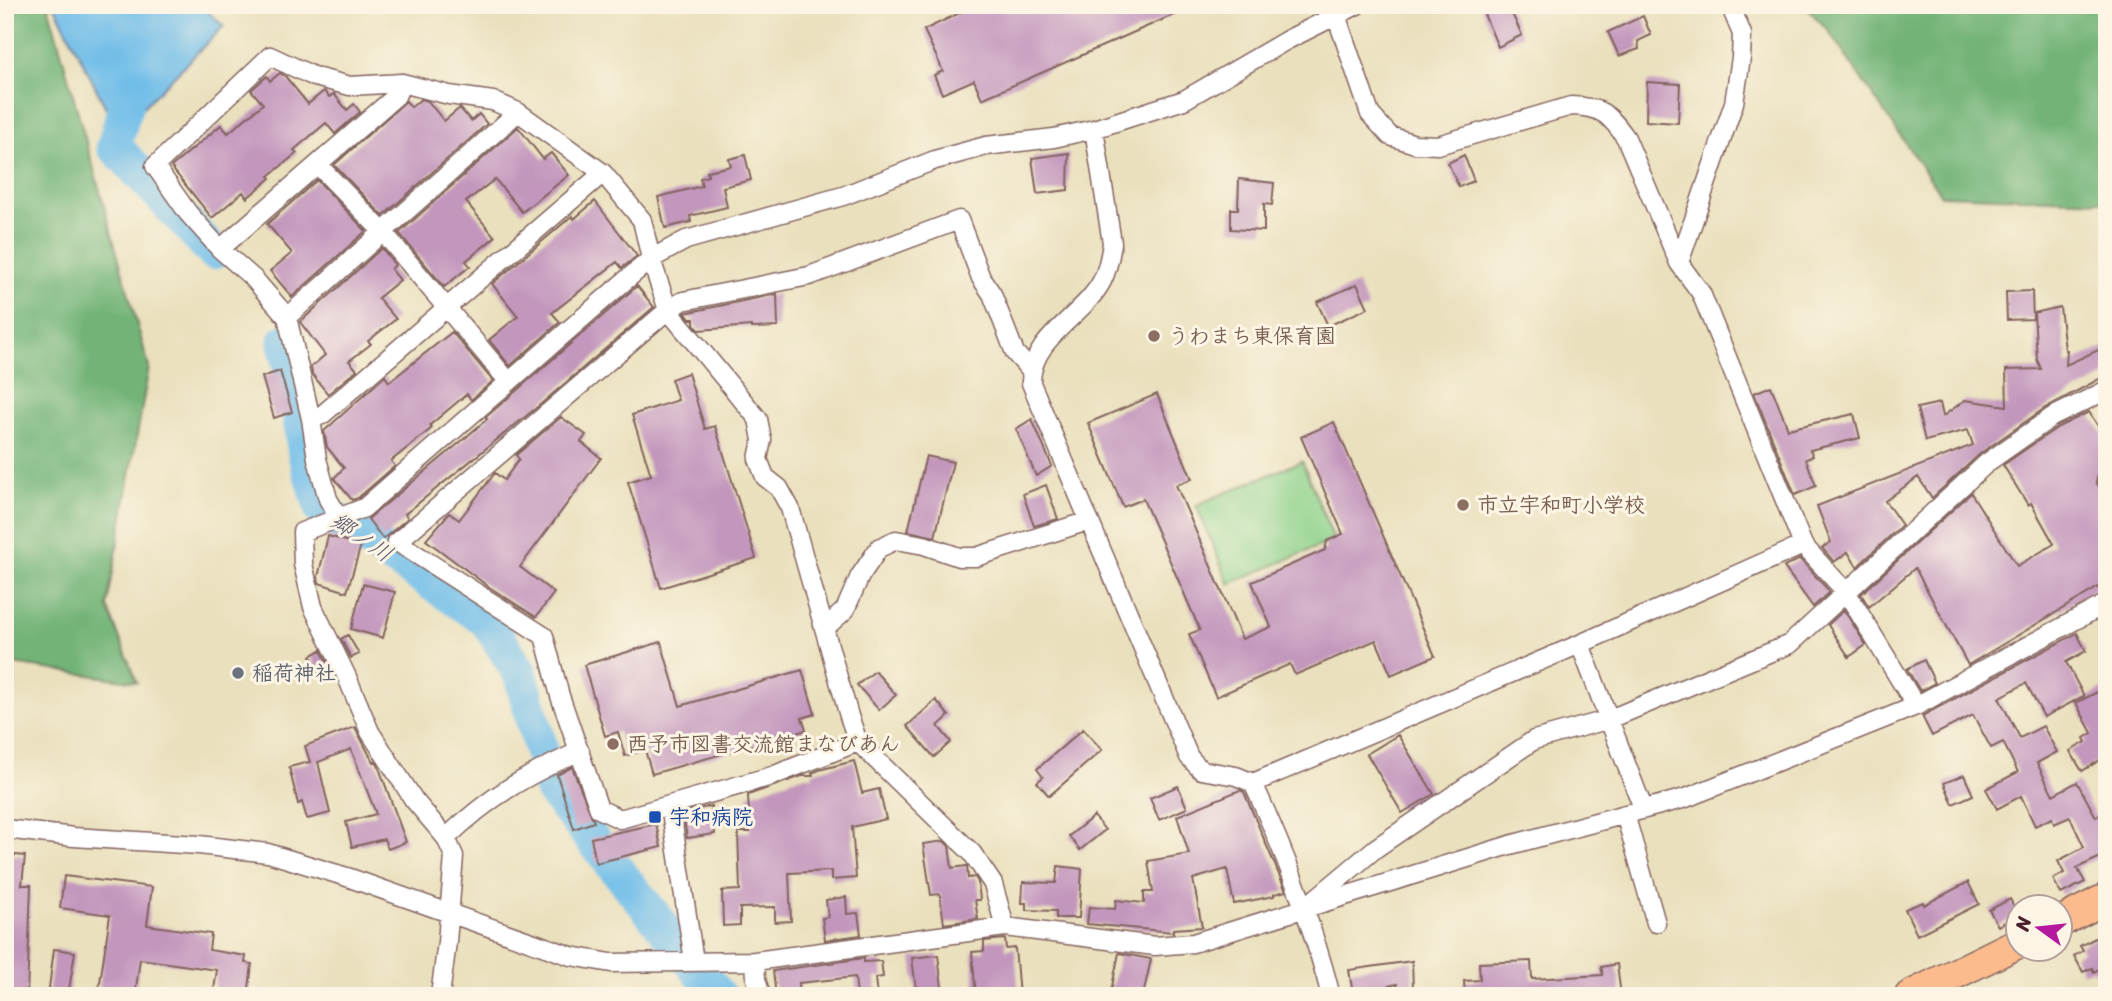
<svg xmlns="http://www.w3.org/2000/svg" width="2112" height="1001" font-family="Sriracha,'Klee One',sans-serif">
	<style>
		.green { fill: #8ed28b; stroke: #6c785b; stroke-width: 2 }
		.forest { fill: #72b477; stroke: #5e6a51; stroke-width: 2 }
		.water { fill: #6fbde9; stroke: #5c6e8a; stroke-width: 2 }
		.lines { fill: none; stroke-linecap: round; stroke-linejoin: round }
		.river { stroke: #6fbde9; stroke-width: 35 }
		.building { fill: #c397bd }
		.minor-casing { stroke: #82635e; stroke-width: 21 }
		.trunk-casing { stroke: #82635e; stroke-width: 33 }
		.minor { stroke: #fff; stroke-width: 18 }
		.trunk { stroke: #fbbb8d; stroke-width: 30 }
		.education-dot { fill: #8d6e63; stroke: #fcf5e5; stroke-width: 2.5 }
		.worship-dot { fill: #6b7280; stroke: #fcf5e5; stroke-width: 2.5 }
		.transit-dot { fill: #1a4fb4; stroke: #fcf5e5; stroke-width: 2.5 }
		.labels { text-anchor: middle; stroke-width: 6; stroke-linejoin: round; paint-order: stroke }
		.education-label { font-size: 21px; font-weight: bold; fill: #785e54; stroke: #fcf5e5; text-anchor: start }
		.worship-label { font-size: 21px; font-weight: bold; fill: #5b616d; stroke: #fcf5e5; text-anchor: start }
		.transit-label { font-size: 21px; font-weight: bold; fill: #164399; stroke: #fcf5e5; text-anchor: start }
		.water-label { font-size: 23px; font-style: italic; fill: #57566e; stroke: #fcf5e5 }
	</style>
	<rect width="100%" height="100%" fill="#fcf5e5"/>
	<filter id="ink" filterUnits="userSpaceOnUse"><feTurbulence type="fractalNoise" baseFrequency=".0143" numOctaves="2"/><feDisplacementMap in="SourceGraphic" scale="14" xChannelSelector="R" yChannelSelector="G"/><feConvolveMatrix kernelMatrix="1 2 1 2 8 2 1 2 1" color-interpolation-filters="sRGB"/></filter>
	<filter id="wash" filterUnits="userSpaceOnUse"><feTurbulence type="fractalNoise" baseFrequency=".00686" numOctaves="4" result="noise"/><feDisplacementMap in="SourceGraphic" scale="28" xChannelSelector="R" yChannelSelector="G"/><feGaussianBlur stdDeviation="1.57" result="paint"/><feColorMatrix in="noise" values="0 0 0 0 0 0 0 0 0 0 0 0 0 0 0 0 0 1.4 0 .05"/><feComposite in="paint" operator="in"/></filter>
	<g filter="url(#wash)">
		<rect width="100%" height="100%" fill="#eae0bd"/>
		<!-- green -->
		<path class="green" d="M1302 461 1334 540 1229 584 1196 505Z"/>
		<!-- forest -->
		<path class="forest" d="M5 5H48L149 367 107 606 137 682 5 663Z
			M1804 5H2107V200L2104 201 1941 195 1828 30Z"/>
		<!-- water -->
		<path class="water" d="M54 5H200L224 26 118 132Z"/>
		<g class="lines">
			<!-- river -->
			<path class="river" d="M131 87 114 146 213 252
				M285 342 298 404 305 455 322 510 486 620 520 673 552 790 719 996"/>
		</g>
		<g id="blocks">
			<!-- building -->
			<path class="building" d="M976 5H1196L982 99 974 80 942 94 934 75 943 71 924 30Z
				M1480 5H1508L1522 35 1498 47Z
				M1643 16 1651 35 1638 41 1639 49 1619 56 1608 32Z
				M280 73 285 76 308 104 324 91 329 97 334 94 347 110 354 104 360 112 335 134 326 123 294 150 297 153 269 176 271 178 247 198 243 192 212 218 171 167 221 125 228 133 263 104 251 90 267 76 270 81Z
				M1647 82 1680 84 1678 123 1646 121Z
				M421 99 428 101 444 121 460 108 471 121 479 114 487 124 383 216 334 165 406 101 411 107Z
				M518 127 543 159 551 153 569 175 522 212 495 179 466 202 495 237 466 261 470 266 444 287 399 233Z
				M1069 153 1068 190 1037 194 1032 158Z
				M745 155 751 180 723 187 727 207 690 216 691 222 665 228 658 197 702 186 700 178 708 176 707 171 731 166 729 159Z
				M1464 155 1474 181 1459 187 1448 163Z
				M1239 179 1274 183 1272 205 1264 204V231L1231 229V209H1238Z
				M317 180 366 231 292 297 270 271 292 253 267 224Z
				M595 201 637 256 622 268 617 262 552 313 560 322 510 366 489 340 518 316 492 284 572 216 574 219Z
				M382 248 395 265 391 269 400 280 378 298 396 319 368 341 371 344 349 361 357 370 328 394 312 374 311 367 325 355 300 322Z
				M1357 284 1368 308 1328 326 1317 302Z
				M637 286 654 307 541 404 405 514 408 518 383 539 368 519 458 444 487 419 486 417Z
				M2032 291 2033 319 2007 320 2006 292Z
				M777 294 778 327 751 328V326L699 330 694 324V319H690L685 313Z
				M2060 307 2065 350H2067L2066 365 2107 346V375L2045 408 1981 453 1932 498 1918 477 1885 501 1902 525 1857 567 1848 552 1834 562 1822 548 1831 542 1817 506 1973 445 1968 430 1925 441 1917 408 1940 403 1943 416 1965 400 2007 406 2006 370 2041 369 2037 359 2034 313Z
				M452 332 493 381 471 400 467 394 430 425 432 428 391 461 395 466 358 498 352 500 334 478 344 468 327 447 324 431 385 376 389 382Z
				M280 371 292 412 274 418 262 377Z
				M688 373 705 429 715 426 756 558 661 588 628 482 651 475 632 415 678 400 671 379Z
				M1771 386 1788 429 1854 414 1860 438 1810 450 1813 456 1806 459 1816 486 1795 495 1754 393Z
				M1157 394 1192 479 1176 485 1242 639 1271 627 1252 582 1325 550 1327 541 1343 534 1301 437 1334 422 1435 656 1391 675 1376 640 1295 675 1290 664 1216 697 1189 634 1200 630 1143 499 1123 507 1088 423Z
				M2089 412 2107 440V459L2101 463 2096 482 2107 499V582L1968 665 1915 568 1869 607 1861 594 1971 493 2017 566 2054 544 2031 503 2028 505 2003 465 2058 427Z
				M561 417 586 435 581 442 601 458 520 567 554 593 536 617 489 587 426 540 449 513 459 520 495 473 504 480 519 459 516 455Z
				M1032 419 1052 466 1036 476 1016 429Z
				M926 456 953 462 935 537 908 531Z
				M1046 485 1058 519 1034 526 1023 494Z
				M328 536 361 545 347 592 319 583 318 577Z
				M1800 559 1830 592 1813 607 1784 567Z
				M363 584 395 592 383 638 351 629Z
				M1844 610 1866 645 1849 657 1828 625Z
				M2077 633 2086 651 2066 662 2084 696 2044 717 2026 683 1999 698 2020 738 2043 726 2057 752 2037 763 2053 795 2077 782 2096 817 2107 811V854L2077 868 2085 882 2061 894 2053 879 2064 873 2058 861 2084 847 2070 817 2054 824 2052 818 2035 826 2021 796 1997 809 1986 789 2018 772 2003 742 1991 748 1973 715 1932 736 1922 716Z
				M348 635 359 654 351 658 341 639Z
				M661 642 680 706 802 670 815 714 802 718 806 730 652 774 645 750 625 756 618 732 605 736 584 665Z
				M321 650 330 668 318 673 311 656Z
				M1924 660 1935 683 1920 691 1907 669Z
				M875 671 896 695 879 710 857 685Z
				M2107 687V762L2105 757 2082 771 2070 751 2086 742 2084 738 2092 733 2076 703Z
				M936 700 949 716 938 726 951 742 934 757 907 726Z
				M355 727 373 762 375 761 378 765 406 842 388 849 384 839 352 847 346 822 376 814 351 749 318 762 330 813 307 819 302 802 298 804 289 767 310 762 305 746Z
				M1083 729 1102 750 1049 796 1037 782 1043 777 1037 769Z
				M1398 735 1434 794 1402 813 1367 754Z
				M854 761 862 793 879 789 886 819 852 827 856 878 831 880V871L789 873 791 921 775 922V907L740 908V925L723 926 722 891 740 890 738 832H750L748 795 802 776H813L812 773 819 770Z
				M572 767 594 822 574 829 557 775Z
				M1964 775 1973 795 1953 804 1944 783Z
				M1178 786 1187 808 1159 820 1150 798Z
				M1240 790 1244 792 1286 891 1274 894V896L1234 904 1227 869 1193 879 1202 927 1173 929V932L1087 924 1089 907 1115 909 1116 900 1144 903V892H1153L1148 861 1189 854 1177 816Z
				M711 806 715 834 687 838 683 813Z
				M1094 816 1105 830 1080 850 1069 836Z
				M656 824 661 847 596 863 591 838Z
				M944 841 949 846 952 868 967 866 968 878 975 877 978 882 980 900H975L978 919 944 924 940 894 931 895 923 844Z
				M5 854 25 856 22 885H31L27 996H5V941H8L10 899H5Z
				M1058 866 1082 869 1079 918H1056V911L1026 910V903H1022L1023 882 1056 883Z
				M64 876 152 887 147 925 211 934 209 950 246 956 245 963 252 964 248 996H213L217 970 140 959 135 996H98L110 915 60 908Z
				M1968 882 1979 904 1917 935 1905 909 1923 902 1924 905Z
				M846 897 847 914 858 913 861 935 825 940 822 918 828 917 826 900Z
				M2010 899 2018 915 1998 926 1989 910Z
				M2107 932V965L2094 972 2092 968 2083 972 2074 956 2083 951 2080 946Z
				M1005 939 1006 949 1015 948 1019 996H976L972 952 984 951V941Z
				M54 949 75 952 68 996H48Z
				M1119 953 1151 959 1143 996H1110Z
				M938 955 943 996H917L912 958Z
				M864 958V962L881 961 883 977 875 978 877 996H857L855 977 799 983 800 996H776L773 971Z
				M1412 961 1413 989 1398 991 1397 984 1353 994 1349 970Z
				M1531 961 1532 979 1603 975 1601 967 1617 964 1621 996H1465L1464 981 1480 980 1479 963Z"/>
		</g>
	</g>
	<g filter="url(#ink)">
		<use href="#blocks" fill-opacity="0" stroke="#82635e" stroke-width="2"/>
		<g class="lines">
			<defs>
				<path id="minor" d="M1336 15 1370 114 1390 136 1415 144 1438 145 1571 106C1602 107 1609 114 1626 138L1679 263 1701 293 1803 545
					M1094 129 1112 243C1110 257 1108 269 1102 281 1083 317 1030 338 1031 383L1189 757 1201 770 1236 776 1253 783C1285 853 1312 922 1331 996
					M318 165 383 232 509 382
					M220 249 396 96 402 83
					M1679 263 1734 103 1741 58 1742 34 1730 5
					M287 317 518 112
					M311 419 322 415 603 173
					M339 518 328 499 317 459 311 419 287 317 254 279 220 249 188 213 155 166 270 56 315 77 350 86 402 83 449 95 493 101 518 112 603 173 642 220 651 259 668 310 758 419 762 440 758 459 765 477 779 488 790 508 849 716 858 742 972 853 993 884 1005 927
					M825 628 845 610 860 576 879 548 896 540 924 545 959 557H976L1088 521
					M1580 644 1643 808
					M858 742 772 776 620 819 599 809 560 696 544 636 397 542 668 310 683 301 809 276 959 220 981 278 992 294 1015 353 1031 371
					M1253 783 1580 644 1803 545 1847 593 1916 706
					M670 805 694 961
					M1625 814 1656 923
					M5 829 74 837 199 845 268 853 347 877 571 956 611 963 755 961 1005 927 1155 946 1193 943 1510 845 1686 798 1916 706 2107 603
					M446 838C490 796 525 776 580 751
					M1314 900 1376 848 1534 740 1610 719 1790 644 1988 462 2052 417 2107 390
					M755 961 756 979 761 996
					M440 996 447 942 454 856 446 838 414 800 370 732 347 677 313 607 303 564 302 532 364 508 626 280 651 259 686 240 843 196 935 160 986 146 1054 138 1094 129 1184 100 1287 40 1357 5"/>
				<path id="trunk" d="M2060 922 2107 898
					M1910 996 2018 943"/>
			</defs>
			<!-- minor casing -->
			<use href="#minor" class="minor-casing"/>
			<!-- trunk casing -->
			<use href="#trunk" class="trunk-casing"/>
			<!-- minor -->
			<use href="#minor" class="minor"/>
			<!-- trunk -->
			<use href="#trunk" class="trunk"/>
		</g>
	</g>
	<!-- markers -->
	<g class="education-dot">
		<circle cx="1154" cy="336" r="7"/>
		<circle cx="1463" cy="505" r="7"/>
		<circle cx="613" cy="744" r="7"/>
	</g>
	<circle class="worship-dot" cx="238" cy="673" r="7"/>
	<rect class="transit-dot" x="648" y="810" width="14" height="14" rx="3.5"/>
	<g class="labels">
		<!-- education labels -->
		<g class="education-label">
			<text x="1168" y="343">うわまち東保育園</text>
			<text x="1477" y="512">市立宇和町小学校</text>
			<text x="627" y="751">西予市図書交流館まなびあん</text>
		</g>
		<!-- worship labels -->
		<g class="worship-label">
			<text x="252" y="680">稲荷神社</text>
		</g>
		<!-- transit labels -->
		<g class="transit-label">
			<text x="669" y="824">宇和病院</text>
		</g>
		<!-- water labels -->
		<g class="water-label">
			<text transform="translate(362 537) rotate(34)" y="8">郷ノ川</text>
		</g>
	</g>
	<!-- margin -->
	<rect width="2112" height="1001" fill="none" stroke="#fcf5e5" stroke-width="28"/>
	<!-- north arrow -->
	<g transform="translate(2039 928) rotate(285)"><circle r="33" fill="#fcf5e5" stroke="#b59f9b" stroke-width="2"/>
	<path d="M0-5L12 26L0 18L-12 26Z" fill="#b5179e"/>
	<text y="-10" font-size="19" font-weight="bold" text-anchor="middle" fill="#4a1f2b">N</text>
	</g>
</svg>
